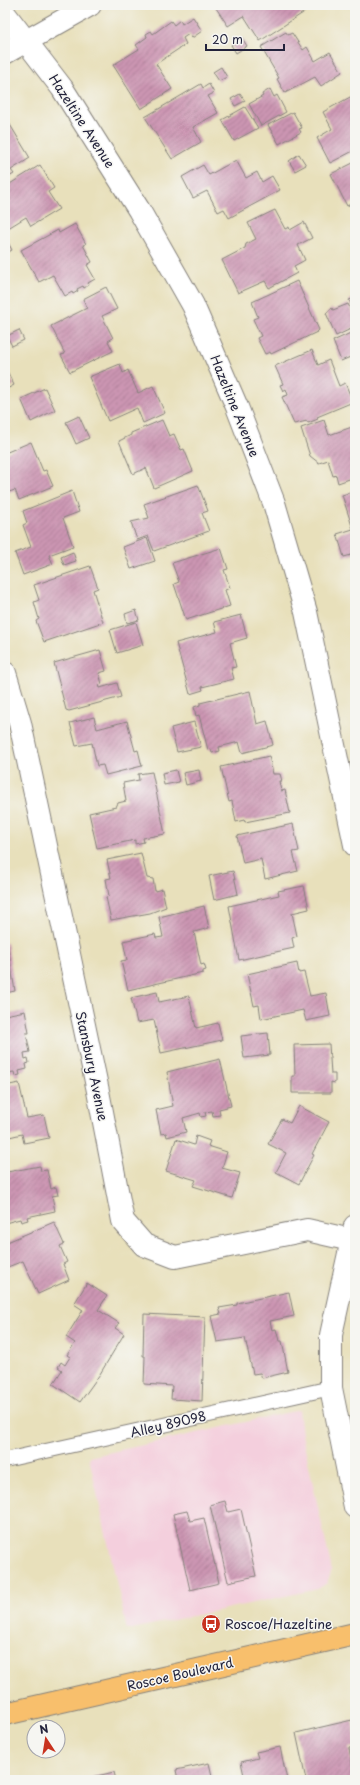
<svg xmlns="http://www.w3.org/2000/svg" width="360" height="1785" font-family="'Playpen Sans',sans-serif">
	<style>
		.built { fill: #f4cfdd }
		.building { fill: url(#building-hatch) }
		.lines { fill: none; stroke-linecap: round; stroke-linejoin: round }
		.service-casing { stroke: #85817b; stroke-width: 16 }
		.minor-casing { stroke: #85817b; stroke-width: 24 }
		.tertiary-casing { stroke: #85817b; stroke-width: 24 }
		.primary-casing { stroke: #85817b; stroke-width: 24 }
		.service { stroke: #fff; stroke-width: 14 }
		.minor { stroke: #fff; stroke-width: 22 }
		.tertiary { stroke: #fff; stroke-width: 22 }
		.primary { stroke: #f8bf6c; stroke-width: 22 }
		.labels { text-anchor: middle; stroke-width: 3; stroke-linejoin: round; paint-order: stroke }
		.street-label { font-size: 13px; fill: #22223b; stroke: #f6f6f2 }
		.poi-label { font-size: 13px; fill: #22223b; stroke: #f6f6f2; text-anchor: start }
	</style>
	<defs>
		<pattern id="building-hatch" width="6" height="6" patternUnits="userSpaceOnUse"><rect width="6" height="6" fill="#cc95b2"/><path d="M-1 1l2-2M0 6l6-6M5 7l2-2" fill="none" stroke="#a57992"/></pattern>
	</defs>
	<rect width="100%" height="100%" fill="#f6f6f2"/>
	<filter id="ink" filterUnits="userSpaceOnUse"><feTurbulence type="fractalNoise" baseFrequency=".025" numOctaves="2"/><feDisplacementMap in="SourceGraphic" scale="8" xChannelSelector="R" yChannelSelector="G"/><feConvolveMatrix kernelMatrix="1 2 1 2 8 2 1 2 1" color-interpolation-filters="sRGB"/></filter>
	<filter id="wash" filterUnits="userSpaceOnUse"><feTurbulence type="fractalNoise" baseFrequency=".012" numOctaves="4" result="noise"/><feDisplacementMap in="SourceGraphic" scale="16" xChannelSelector="R" yChannelSelector="G"/><feGaussianBlur stdDeviation="0.9" result="paint"/><feColorMatrix in="noise" values="0 0 0 0 0 0 0 0 0 0 0 0 0 0 0 0 0 1.4 0 .05"/><feComposite in="paint" operator="in"/></filter>
	<g filter="url(#wash)">
		<rect width="100%" height="100%" fill="#e8e0bb"/>
		<!-- built -->
		<path class="built" d="M299 1410 302 1434 331 1566V1572L327 1583 318 1589 127 1630 89 1457Z"/>
		<g id="blocks">
			<!-- building -->
			<path class="building" d="M214 5H302L306 11 260 41 244 16 228 26Z
				M193 17 202 31 192 38 189 34 183 38 186 44 156 64 172 89 141 109 113 65 139 49 136 45 147 37 146 34 151 31 153 34 171 21 174 25 180 20 182 24Z
				M286 32 288 35 292 33 303 50 307 47 315 61 330 52 342 72 321 86 315 77 285 93 277 79 279 78 261 47Z
				M242 38 247 46 236 53 231 45Z
				M221 67 227 77 219 81 213 72Z
				M201 84 203 88 209 84 214 93 208 96 218 113 193 127 201 142 172 159 145 117Z
				M270 89 274 97 277 95 286 112 261 126 249 104 263 96 262 94Z
				M240 94 245 101 235 106 231 99Z
				M352 96 355 102V150L330 163 317 138 332 129 323 112Z
				M245 107 258 128 234 141 222 120Z
				M293 112 302 128 299 129 301 132 279 144 268 125Z
				M6 118 30 158 11 170 14 174 5 179Z
				M299 154 306 165 295 171 289 161Z
				M236 160 246 178 257 172 262 182 272 176 280 190 229 218 224 209 218 212 207 191 193 198 182 177 203 165 209 175Z
				M355 162V202L347 206 331 174Z
				M40 165 54 188 48 192 59 209 31 226 26 217 5 230V187Z
				M275 210 285 229 289 227 290 230 304 222 312 238 298 245 305 260 294 266 297 273 269 288 265 281 238 293 222 260 245 248 246 244 256 239 248 223Z
				M75 224 86 244 83 245 92 262 87 265 95 279 88 283 89 285 84 288 83 286 77 289 78 291 73 294 72 292 65 296 53 275 39 282 21 250 58 230 59 233Z
				M5 237 12 250 5 254Z
				M297 281 319 330 317 332 271 354 270 352 265 354 257 338 261 336 253 319 258 317 252 302Z
				M106 287 117 309 102 316 113 338 108 341 113 351 70 372 61 355 65 354 51 326 87 308 83 299Z
				M355 298V310H354L349 300Z
				M348 304 355 318V327L336 336 326 313 332 308 333 310Z
				M19 330 24 340 12 346 7 336Z
				M355 331V355L341 361 333 341Z
				M312 350 318 365 329 360 339 386 345 383 353 402 317 417 318 419 308 423 307 421 294 424 282 397 288 395 286 389 283 391 280 385 283 384 275 366Z
				M120 364 123 373 128 370 138 393 153 386 165 413 143 423 137 408 108 421 89 377Z
				M5 367 14 385 5 390Z
				M45 388 55 410 31 422 21 399Z
				M79 416 89 438 76 444 66 422Z
				M162 420 169 436 174 434 181 450 184 449 193 471 154 488 146 468 133 474 119 441 131 435V433Z
				M324 420 329 435 355 426V477L338 483 336 475 333 476 328 460 319 463 310 456 301 428Z
				M31 442 43 471 46 470 53 486 19 500 15 490 9 492 5 483V453Z
				M198 485 208 511 202 513 209 531 154 551 148 536 137 540 131 522 149 518 144 504Z
				M72 491 79 512 63 518 73 546 49 555 53 564 23 575 15 553 31 547 23 525 27 523 23 511Z
				M355 491V554L344 557 337 534 353 529 342 495Z
				M147 538 155 561 131 569 123 547Z
				M221 548 228 569 224 570 230 588 225 590 230 606 186 620 174 584 179 582 172 563Z
				M73 552 76 561 64 565 61 557Z
				M90 566 98 588 93 590 103 622 44 642 36 621 39 619 34 602 39 600 34 585Z
				M136 610 139 620 127 623 125 614Z
				M241 615 247 638 230 643 236 667 231 668 234 679 202 687 203 690 190 694 176 643 217 632 214 622Z
				M136 622 143 645 117 653 110 630Z
				M100 650 106 671 99 673 102 684 99 685 100 688 117 683 121 697 69 711 66 710 54 663Z
				M250 691 257 724 267 721 273 745 242 753 239 742 219 747 220 751 212 753 211 749 208 750 199 715 196 716 194 707 200 705V703Z
				M94 717 97 729 127 721 135 751 138 750 142 766 106 775 103 765 97 766 92 743 76 746 70 723Z
				M194 722 201 747 177 752 171 728Z
				M269 756 273 774H280L282 781H279L281 791 285 790 290 813 245 822 244 820 236 822 232 801 229 802 221 767Z
				M176 770 179 782 164 785 162 773Z
				M199 770 201 781 186 785 183 773Z
				M152 772 165 834 143 838 144 842 135 844V840L97 848 89 813 116 807 118 803 126 801 123 783 139 780 138 774Z
				M293 824 299 851 293 852 298 871 265 879 261 859 243 863 237 836Z
				M141 853 147 878 153 879 155 891 162 889 166 907 150 913 111 920 106 897 109 896 106 879 111 878 107 860Z
				M233 871 238 894 214 900 209 876Z
				M304 886 309 909 292 913 297 936 292 938 294 948 239 960 229 906 279 895 278 891Z
				M204 906 209 928 194 932 201 965 204 964 206 970 203 971V973L128 990 121 961 127 960 123 941 155 934 156 938 163 937 159 917Z
				M5 943H7L15 991 5 993Z
				M297 963 299 973 304 972 310 996 326 993 330 1016 306 1021 303 1010 261 1019 259 1005 254 1006 247 974Z
				M157 992 159 1002 189 996 196 1028 218 1023 222 1040 161 1053 154 1020 137 1023 131 998Z
				M25 1011 29 1033H26L30 1052 24 1053 25 1059 28 1058 29 1063 26 1064 27 1069 19 1071 20 1075 15 1076 14 1072 7 1073 9 1077 5 1078V1015Z
				M268 1033 270 1055 244 1058 241 1036Z
				M329 1044 331 1074H335V1083L331 1082V1093H292V1076H295L294 1045Z
				M220 1059 231 1106 219 1109 220 1115 213 1116 212 1111 205 1112 206 1116 201 1117 200 1113 183 1118 186 1132 167 1137 166 1133 161 1134 156 1110 173 1106 167 1072Z
				M19 1083 27 1118 44 1115 49 1138 24 1143 22 1134 5 1138V1086Z
				M299 1106 329 1122 312 1154 314 1155 299 1184 276 1172 286 1153 268 1144 282 1119 290 1123Z
				M196 1136 210 1141 208 1146 227 1152 222 1168 240 1173 232 1198 193 1186 196 1180 166 1171 176 1139 194 1145Z
				M40 1166 41 1171 47 1170 51 1189 56 1187 58 1195 52 1196 55 1211 27 1217 28 1220 21 1222 20 1219 5 1223V1176L7 1175V1172Z
				M54 1222 64 1244 60 1246 67 1262 63 1264 69 1280 38 1294 23 1261 5 1268V1243Z
				M87 1283 107 1296 98 1310 119 1323 115 1328 124 1334 100 1374 80 1402 53 1384 62 1370 58 1367 61 1362 65 1365 70 1357 67 1355 75 1343 66 1337 83 1310 74 1304Z
				M289 1292 294 1316 270 1321 272 1330 276 1329 279 1341H282L288 1372 262 1378 260 1373 253 1374 245 1338 217 1342 211 1316 221 1314 219 1308 237 1305V1303Z
				M144 1314 205 1317 202 1401 171 1399 172 1386 144 1384 145 1356H143Z
				M225 1501 228 1512 241 1509 256 1576 228 1582 210 1505Z
				M187 1511 190 1521 204 1518 219 1583 190 1590 173 1514Z
				M352 1720 355 1734V1747L349 1748 355 1780H306L296 1733Z
				M280 1747 287 1780H245L241 1762 258 1758 256 1752Z
				M209 1763 213 1780H178L176 1770Z
				M114 1772 116 1780H88V1778Z"/>
		</g>
	</g>
	<g filter="url(#ink)">
		<use href="#blocks" fill-opacity="0" stroke="#85817b" stroke-width="1"/>
		<g class="lines">
			<defs>
				<path id="service" d="M341 1288 355 1291
					M5 1460 331 1388"/>
				<path id="minor" d="M5 673 20 723 98 1091 123 1221 144 1245 175 1257 307 1230 351 1240"/>
				<path id="tertiary" d="M5 14 62 88 139 210 193 305 237 407 274 503 306 612 355 845
					M5 53 90 5
					M355 1226 331 1335V1388L355 1507"/>
				<path id="primary" d="M5 1714 355 1634"/>
			</defs>
			<!-- service casing -->
			<use href="#service" class="service-casing"/>
			<!-- minor casing -->
			<use href="#minor" class="minor-casing"/>
			<!-- tertiary casing -->
			<use href="#tertiary" class="tertiary-casing"/>
			<!-- primary casing -->
			<use href="#primary" class="primary-casing"/>
			<!-- service -->
			<use href="#service" class="service"/>
			<!-- minor -->
			<use href="#minor" class="minor"/>
			<!-- tertiary -->
			<use href="#tertiary" class="tertiary"/>
			<!-- primary -->
			<use href="#primary" class="primary"/>
		</g>
	</g>
	<!-- icons -->
	<defs>
		<symbol id="bus-disc" viewBox="-11 -11 22 22"><circle r="9.5" fill="#c8321e" stroke="#f6f6f2"/><path d="M-5-6H5V4H4V6H2V4H-2V6H-4V4H-5ZM-3.5-4V0h7V-4ZM-3.5 1.2v1.5H-2V1.2ZM2 1.2v1.5H3.5V1.2Z" fill="#fff"/></symbol>
	</defs>
	<g fill-rule="evenodd">
		<use href="#bus-disc" x="200" y="1613" width="22" height="22"/>
	</g>
	<g class="labels">
		<!-- street labels -->
		<g class="street-label">
			<text transform="translate(82 121) rotate(57)" y="5">Hazeltine Avenue</text>
			<text transform="translate(235 406) rotate(68)" y="5">Hazeltine Avenue</text>
			<text transform="translate(92 1066) rotate(78)" y="5">Stansbury Avenue</text>
			<text transform="translate(168 1424) rotate(-13)" y="5">Alley 89098</text>
			<text transform="translate(180 1674) rotate(-13)" y="5">Roscoe Boulevard</text>
		</g>
		<!-- poi labels -->
		<g class="poi-label">
			<text x="225" y="1629">Roscoe/Hazeltine</text>
		</g>
	</g>
	<!-- margin -->
	<rect width="360" height="1785" fill="none" stroke="#f6f6f2" stroke-width="20"/>
	<!-- north arrow -->
	<g transform="translate(46 1739) rotate(348)"><circle r="19" fill="#f6f6f2" stroke="#a1a1a9"/>
	<path d="M0-3L7 15L0 10L-7 15Z" fill="#c8321e"/>
	<text y="-6" font-size="11" font-weight="bold" text-anchor="middle" fill="#22223b">N</text>
	</g>
	<!-- scale -->
	<path d="M206 44v6h78v-6" fill="none" stroke="#22223b" stroke-width="2"/>
	<text x="212" y="44" font-size="12" fill="#22223b" stroke="#f6f6f2" stroke-width="3" paint-order="stroke">20 m</text>
</svg>
